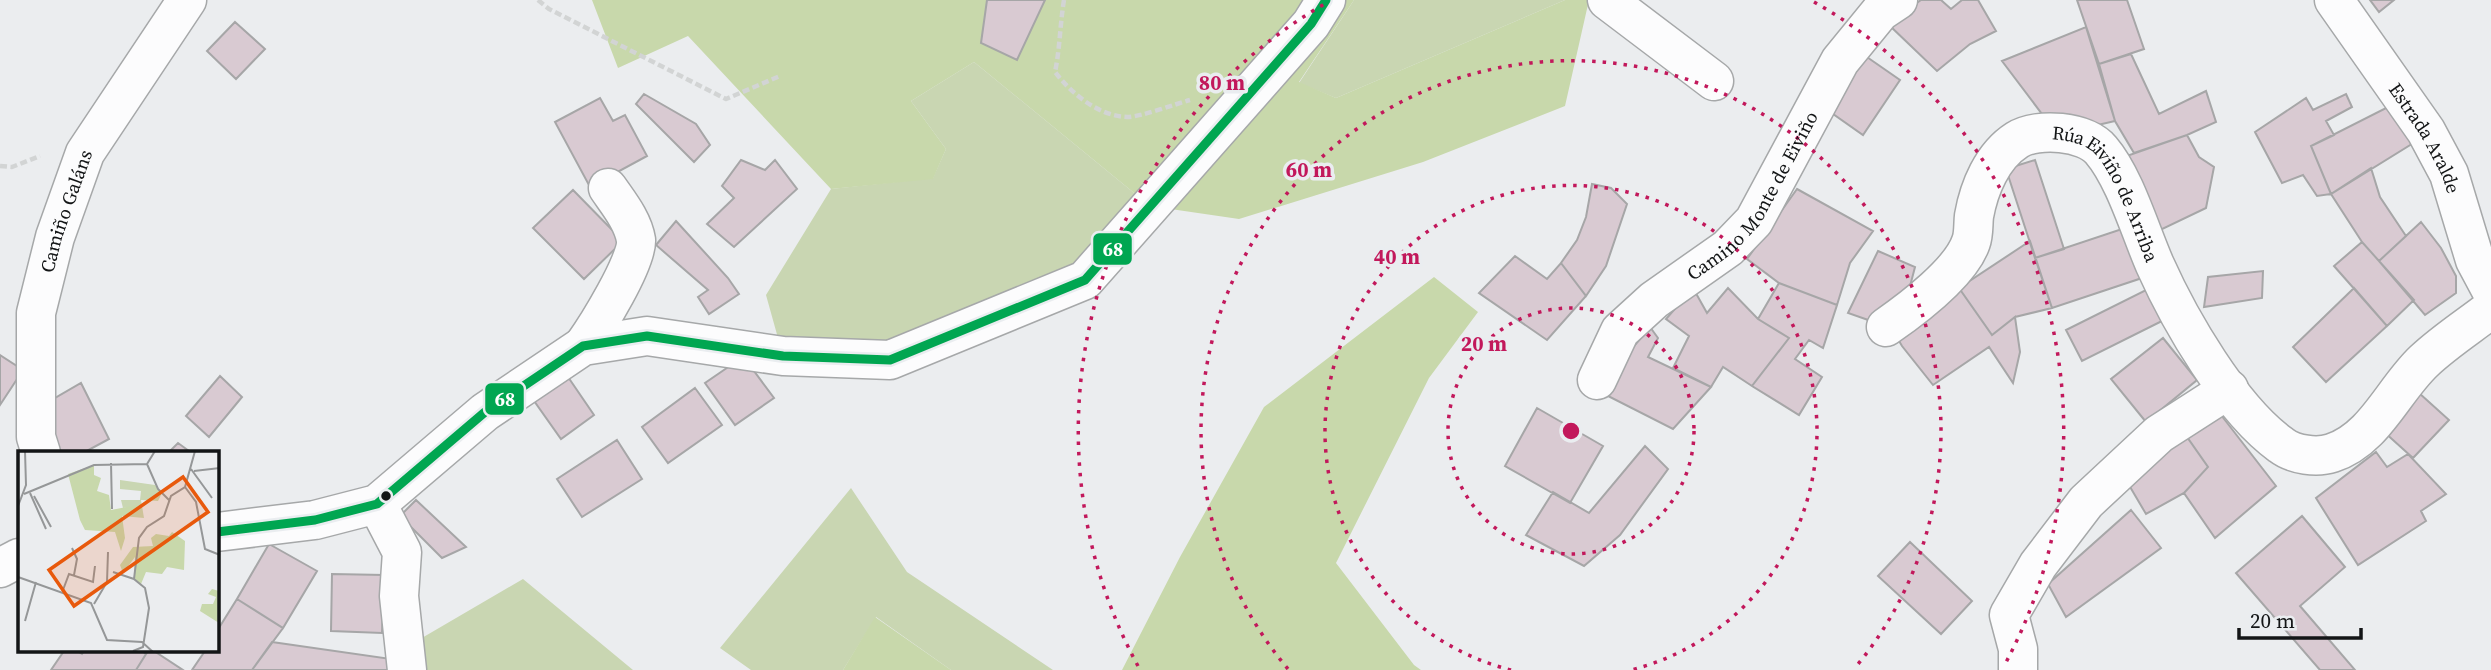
<svg xmlns="http://www.w3.org/2000/svg" width="2491" height="670" font-family="'Source Serif 4',serif">
	<style>
		.green { fill: #c9d6b2 }
		.forest { fill: #c8d8ab }
		.building { fill: #d9cad2; stroke: #a6a6a7; stroke-width: 2 }
		.lines { fill: none; stroke-linecap: round; stroke-linejoin: round }
		.minor-casing { stroke: #a6a8a9; stroke-width: 41 }
		.path { stroke: #d2d4d4; stroke-width: 4.5; stroke-dasharray: 7 3.5; stroke-linecap: butt }
		.minor { stroke: #fcfcfd; stroke-width: 38 }
		.bus-1-casing { stroke: #eaedf0; stroke-width: 14 }
		.bus-1 { stroke: #00a651; stroke-width: 9 }
		.ring { fill: none; stroke: #c2185b; stroke-width: 3.5; stroke-dasharray: 3.5 7 }
		.bus-dot { fill: #131516; stroke: #eaedf0; stroke-width: 2.5 }
		.labels { text-anchor: middle; stroke-width: 7; stroke-linejoin: round; paint-order: stroke }
		.street-label { font-size: 19px; fill: #131516; stroke: #eaedf0 }
		.inset-road { fill: none; stroke: #959798; stroke-width: 2 }
		.view { fill: #e8590c; fill-opacity: 0.15; stroke: #e8590c; stroke-width: 3.5 }
		.inset-edge { fill: none; stroke: #131516; stroke-width: 3.5 }
		.centre { fill: #c2185b; stroke: #eaedf0; stroke-width: 3.5 }
		.ring-label { font-size: 21px; text-anchor: middle; font-weight: bold; fill: #c2185b; stroke: #eaedf0; stroke-width: 7; stroke-linejoin: round; paint-order: stroke }
		.line-badge { stroke: #eaedf0; stroke-width: 2.5 }
		.badge-label { font-size: 19px; text-anchor: middle; font-weight: bold; fill: #fff }
	</style>
	<rect width="100%" height="100%" fill="#ebedef"/>
	<!-- green -->
	<path class="green" d="M1354 0H1565L1336 98 1299 83Z
		M974 62 1150 206 1085 280 901 356H783L766 295 831 189 933 178 946 149 911 101Z
		M851 488 907 572 1053 670H951L876 617 843 670H751L720 648Z
		M523 579 633 670H407L403 649Z"/>
	<!-- forest -->
	<path class="forest" d="M592 0H1354L1299 82 1336 98 1565 0H1589L1565 106 1423 162 1239 219 1150 206 974 62 911 101 946 149 933 179 831 189 688 36 618 68Z
		M1434 277 1478 312 1429 378 1336 563 1414 665 1421 670H1122L1180 557 1264 407Z
		M875 617 951 670H843Z"/>
	<!-- building -->
	<path class="building" d="M987 0H1045L1017 60 981 43Z
		M1921 0H1941L1951 9 1962 0H1978L1996 31 1970 44 1937 71 1888 24Z
		M2077 0H2127L2144 49 2099 64Z
		M2370 0H2394L2379 12Z
		M235 22 265 49 236 79 207 51Z
		M2086 27 2115 121 2089 127 2045 118 2002 61Z
		M2131 54 2159 114 2206 91 2216 122 2187 135 2134 153 2115 121 2099 64Z
		M1864 55 1900 80 1863 135 1826 109Z
		M644 94 696 124 710 145 694 162 636 104Z
		M2346 94 2352 107 2326 121 2334 135 2311 146 2331 194 2317 196 2303 175 2282 183 2255 132 2306 98 2313 110Z
		M600 98 613 121 625 115 647 156 590 187 555 122Z
		M2388 107 2415 142 2331 194 2311 146Z
		M2187 135 2199 157 2214 167 2206 208 2154 233 2118 159Z
		M741 160 765 170 775 160 797 189 734 247 707 224 734 198 722 186Z
		M2035 160 2064 249 2035 258 2006 169Z
		M2371 168 2380 197 2406 236 2379 261 2362 242 2331 194Z
		M1592 184 1611 188 1627 204 1606 266 1586 296 1561 263 1577 240 1586 217Z
		M1797 189 1873 231 1850 263 1837 305 1779 283 1747 259Z
		M573 190 623 241 584 279 533 228Z
		M676 221 728 278 739 294 709 314 698 297 708 290 656 245Z
		M2421 222 2441 248 2456 276V293L2425 315 2379 261Z
		M2128 227 2145 277 2052 308 2035 258Z
		M2030 241 2052 308 2015 317 1992 335 1959 288Z
		M2362 242 2414 300 2387 326 2334 266Z
		M1878 251 1915 267 1909 290 1874 322 1848 313Z
		M1515 256 1547 279 1561 263 1586 296 1547 340 1479 293Z
		M2263 271 2262 298 2204 307 2208 277Z
		M1779 283 1837 305 1823 348 1809 340 1795 359 1822 377 1799 415 1752 386 1789 338 1758 319Z
		M1693 288 1707 313 1728 288 1758 319 1789 338 1752 386 1723 367 1711 387 1673 368 1689 336 1666 319Z
		M1959 288 1992 335 2015 317 2020 352 2013 383 1989 347 1933 385 1902 346 1895 334Z
		M2354 288 2387 326 2326 382 2293 347Z
		M2148 289 2164 320 2082 361 2066 330Z
		M1650 327 1658 338 1648 357 1711 387 1673 429 1608 396 1624 358Z
		M2163 338 2197 380 2146 422 2111 379Z
		M0 355 23 370 0 405Z
		M737 361 748 363 774 398 735 425 705 383Z
		M566 374 594 415 561 439 532 398Z
		M220 376 242 397 209 437 186 416Z
		M81 383 109 439 83 453H56L43 405Z
		M695 388 722 425 668 463 642 427Z
		M2419 393 2449 420 2413 458 2383 431Z
		M1537 408 1603 446 1570 503 1505 466Z
		M2221 415 2276 486 2215 538 2184 493 2208 467 2185 434Z
		M2185 434 2208 467 2184 493 2146 514 2126 480Z
		M617 440 642 479 582 517 557 479Z
		M178 443 189 451 188 453H168Z
		M1645 446 1668 469 1620 535 1584 566 1526 535 1553 492 1589 513Z
		M2376 452 2387 467 2408 454 2446 494 2421 511 2426 521 2358 565 2316 498Z
		M416 500 466 547 442 558 400 516Z
		M2131 510 2161 548 2066 617 2048 584Z
		M2302 516 2345 567 2300 606 2355 670H2320L2236 573Z
		M1910 542 1972 601 1941 634 1878 576Z
		M269 544 317 571 283 628 237 599Z
		M332 574 384 575 382 633 331 631Z
		M237 599 283 628 252 670H192L205 651H217V631Z
		M272 642 398 660 396 670H252Z
		M64 651H77L82 654 84 651H142L146 654 136 670H51Z
		M148 651H154L183 670H136Z"/>
	<g class="lines">
		<defs>
			<g id="minor">
				<path d="M1607 0 1714 81"/>
				<path id="s1" d="M2334 0 2426 131 2449 174 2475 260 2491 290"/>
				<path id="s2" d="M1886 327C1912 309 1961 272 1971 242 1974 234 1973 224 1974 216 1979 188 1992 156 2017 140 2038 127 2085 131 2101 150 2125 178 2140 231 2155 265 2180 321 2231 409 2281 445 2294 455 2317 458 2332 453 2375 439 2393 390 2424 361 2444 342 2469 326 2491 309"/>
				<path d="M583 346C596 328 638 261 636 240 633 221 619 204 608 188"/>
				<path id="s3" d="M1597 380 1620 331 1654 300 1728 248 1754 221 1840 61 1880 12 1898 0"/>
				<path id="s4" d="M41 453 36 437V313L55 237 85 153 187 0"/>
				<path d="M377 504 402 552 399 596 407 670"/>
				<path d="M217 532 315 520 377 504 485 412 583 346 647 336 783 356 890 360 1085 280 1311 24 1326 0"/>
				<path d="M0 568 19 558"/>
				<path d="M2018 670V649L2009 615 2038 565 2086 502 2159 434 2229 389"/>
			</g>
		</defs>
		<!-- minor casing -->
		<use href="#minor" class="minor-casing"/>
		<!-- path -->
		<path class="path" d="M538 0 549 9 726 99 780 76
			M1064 0C1060 24 1060 48 1055 72 1071 93 1098 116 1127 117 1141 117 1175 104 1190 100
			M0 166 12 167 40 156"/>
		<!-- minor -->
		<use href="#minor" class="minor"/>
		<defs>
			<path id="bus-1" d="M217 532 315 520 377 504 485 412 583 346 647 336 783 356 890 360 1085 280 1311 24 1326 0"/>
		</defs>
		<!-- bus-1 casing -->
		<use href="#bus-1" class="bus-1-casing"/>
		<!-- bus-1 -->
		<use href="#bus-1" class="bus-1"/>
	</g>
	<!-- distance rings -->
	<g class="ring">
		<circle cx="1571" cy="431" r="123"/>
		<path d="M1511 670A246 246 0 1 1 1631 670"/>
		<path d="M1288 669A370 370 0 1 1 1854 669"/>
		<path d="M1138 666A493 493 0 0 1 1328 2M1814 2A493 493 0 0 1 2004 666"/>
	</g>
	<!-- markers -->
	<circle class="bus-dot" cx="386" cy="496" r="6"/>
	<g class="labels">
		<!-- street labels -->
		<g class="street-label">
			<text dy="7" stroke="none"><textPath href="#s1" startOffset="166">Estrada Aralde</textPath></text>
			<text dy="7" stroke="none"><textPath href="#s3" startOffset="247">Camino Monte de Eiviño</textPath></text>
			<text dy="7" stroke="none"><textPath href="#s2" startOffset="362">Rúa Eiviño de Arriba</textPath></text>
			<text dy="7" stroke="none"><textPath href="#s4" startOffset="247">Camiño Galáns</textPath></text>
		</g>
	</g>
	<!-- overview -->
	<g transform="translate(18 451)">
		<rect width="201" height="201" fill="#ebedef"/>
		<path d="M102 29 137 34 144 42 140 50 123 49 126 67 104 65 119 55 105 57 103 49H122L123 40 102 38Z" fill="#c9d6b2"/>
		<path d="M76 14V24L83 27 79 40 91 44 93 59 119 54 120 61 104 65 107 87 103 100 97 81 67 79 62 69 50 23ZM154 81 167 90 166 119 149 116 144 123 128 121 123 133 116 128 117 106 105 122 102 114 115 96 135 95 133 87 138 83 151 85ZM194 138 201 140V172L182 160 184 153H195L198 146 190 143Z" fill="#c8d8ab"/>
		<path class="inset-road" d="M93 12 94 58M129 13 140 38 151 49M173 18 194 47M176 20 202 17M167 36 178 51 187 98 202 104M12 42 28 78M6 43 76 14 129 13 137 0M16 45 33 76M0 55 8 34 7 0M54 97 59 108 56 124M95 121 116 128M0 126 73 152 89 189 124 191 135 201M45 139 51 123 75 131 77 115M76 153 89 131 90 101M7 170 18 131M115 200 125 196 131 157 127 137 116 128 121 87 129 76 146 65 153 45 167 36 177 0"/>
		<path class="view" d="M165 26 190 61 56 155 31 119Z"/>
		<rect width="201" height="201" class="inset-edge"/>
	</g>
	<circle cx="1571" cy="431" r="10" class="centre"/>
	<g class="ring-label">
		<text x="1222" y="90">80 m</text>
		<text x="1309" y="177">60 m</text>
		<text x="1397" y="264">40 m</text>
		<text x="1484" y="351">20 m</text>
	</g>
	<g class="line-badge">
		<rect x="1092" y="232" width="41" height="34" rx="7" fill="#00a651"/>
		<rect x="484" y="382" width="41" height="34" rx="7" fill="#00a651"/>
	</g>
	<g class="badge-label">
		<text x="1113" y="256">68</text>
		<text x="505" y="406">68</text>
	</g>
	<!-- scale -->
	<path d="M2239 628v10h122v-10" fill="none" stroke="#131516" stroke-width="3.5"/>
	<text x="2250" y="628" font-size="21" fill="#131516" stroke="#eaedf0" stroke-width="5" paint-order="stroke">20 m</text>
</svg>
